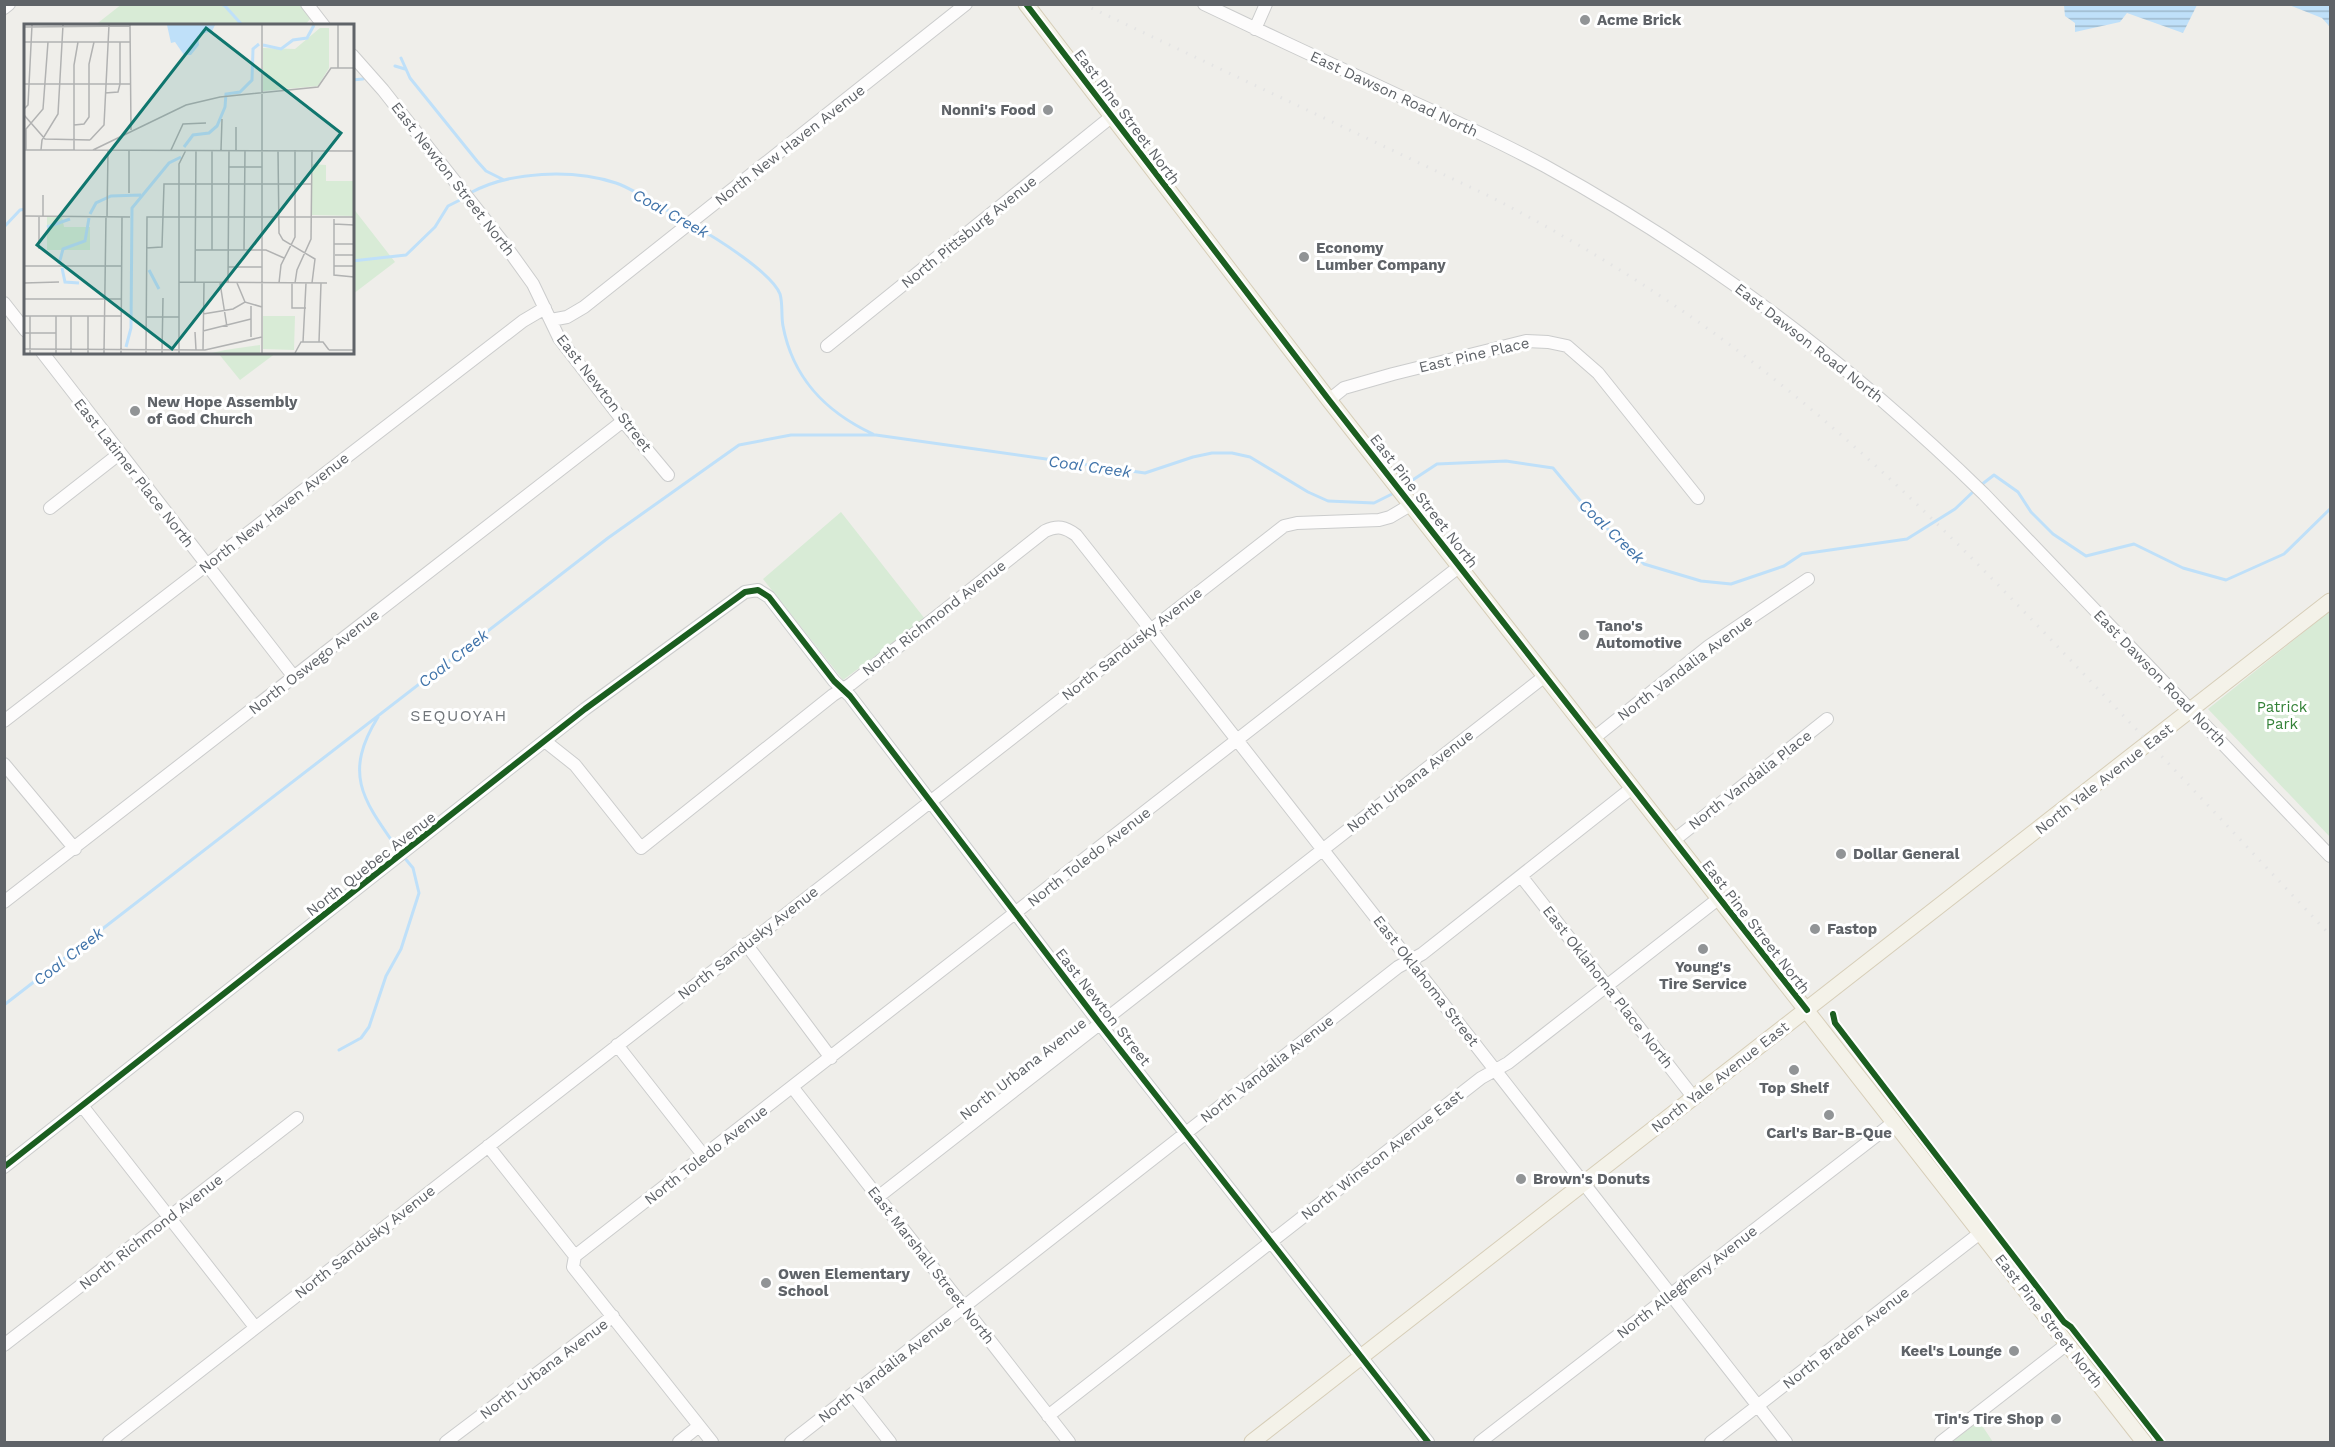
<svg xmlns="http://www.w3.org/2000/svg" width="2335" height="1447" font-family="'Work Sans',sans-serif">
	<style>
		.green { fill: #d8ebd6 }
		.water { fill: url(#water-rules) }
		.lines { fill: none; stroke-linecap: round; stroke-linejoin: round }
		.stream { stroke: #bfe0f9; stroke-width: 3 }
		.minor-casing { stroke: #cbcccc; stroke-width: 14 }
		.major-casing { stroke: #d7ceb8; stroke-width: 17 }
		.minor { stroke: #fdfcfc; stroke-width: 12 }
		.major { stroke: #f4f2e9; stroke-width: 15 }
		.rail { stroke: #e4e4e4; stroke-width: 3; stroke-dasharray: 1.5 8; stroke-linecap: butt }
		.cycleway-casing { stroke: #fff; stroke-width: 10 }
		.cycleway { stroke: #1b5e20; stroke-width: 6 }
		.poi-dot { fill: #919496; stroke: #fff; stroke-width: 2 }
		.labels { text-anchor: middle; stroke-width: 6; stroke-linejoin: round; paint-order: stroke }
		.poi-label { font-size: 15px; font-weight: bold; fill: #5f6368; stroke: #fff; text-anchor: start }
		.street-label { font-size: 15px; fill: #5f6368; stroke: #fff }
		.park-label { font-size: 15px; fill: #348238; stroke: #fff }
		.water-label { font-size: 16px; font-style: italic; fill: #4174aa; stroke: #fff }
		.neighbourhood-label { font-size: 16px; letter-spacing: 1.5px; fill: #70757a; stroke: #fff }
		.inset-river { fill: none; stroke: #bfe0f9; stroke-width: 3 }
		.inset-road { fill: none; stroke: #b1b2b2; stroke-width: 1.5 }
		.view { fill: #0f766e; fill-opacity: 0.15; stroke: #0f766e; stroke-width: 3 }
		.inset-edge { fill: none; stroke: #5f6368; stroke-width: 3 }
	</style>
	<defs>
		<pattern id="water-rules" width="6" height="5" patternUnits="userSpaceOnUse" patternTransform="scale(1.5)"><rect width="6" height="5" fill="#bfe0f9"/><path d="M0 2.5h6" fill="none" stroke="#9eb9cd"/></pattern>
	</defs>
	<rect width="100%" height="100%" fill="#efeeea"/>
	<!-- green -->
	<path class="green" d="M122 4 300 5 311 18 304 26H94Z
		M353 208 395 262 353 294Z
		M218 353H276L240 380Z
		M841 512 925 619 843 680 763 579Z
		M2330 611V837L2208 709Z
		M1979 1421 1993 1442H1952Z"/>
	<!-- water -->
	<path class="water" d="M2064 5V4L2197 5 2183 33 2127 13 2120 22 2075 32V23L2065 16Z
		M2289 5H2330V27L2322 18Z"/>
	<g class="lines">
		<!-- stream -->
		<path class="stream" d="M221 4 225 6 243 26
			M401 58 410 78 477 161 486 171 504 180
			M395 66 405 69
			M352 80 363 79
			M470 193C510 171 573 169 616 183 640 192 663 209 686 221
			M694 226C715 237 772 273 780 294 783 304 781 316 783 326 793 379 826 412 873 434
			M4 227 20 210 26 209
			M352 261 406 255 435 227 448 206 460 200
			M1981 485 1994 475 2018 492 2031 512 2053 534 2086 556 2134 544 2183 568 2226 580 2284 554 2330 509
			M1402 487 1437 464 1506 461 1553 468 1588 510 1644 564 1701 581 1731 584 1784 566 1802 554 1907 539 1955 509 1976 489
			M378 717C342 775 364 801 399 851
			M4 1005 608 538 739 445 791 435H876L1145 473 1193 457 1212 453H1232L1250 457 1308 492 1328 501 1374 503 1394 493
			M339 1050 361 1038 369 1027 386 976 401 949 419 893 413 868 403 856"/>
		<defs>
			<path id="minor" d="M307 4 324 26
				M1204 4C1271 36 1339 68 1406 99 1453 120 1500 142 1545 166 1707 255 1852 365 1984 494L2330 856
				M4 8 9 4
				M1255 29 1266 4
				M352 55 383 90 505 245 533 284 559 338 623 421 668 475
				M4 303 26 331
				M551 320 567 317 584 307 966 4
				M827 346 1111 117
				M42 352 294 677
				M1329 400 1344 388 1393 374 1526 341 1548 342 1567 346 1598 373 1698 498
				M50 508 119 454
				M4 721 523 321 545 308
				M1594 738 1709 646 1808 579
				M546 742 575 765 641 848 833 695 851 684 1045 531C1058 525 1065 527 1076 535L1151 630 1786 1442
				M4 764 75 849
				M1673 841 1827 719
				M1521 876 1694 1098
				M4 902 623 421
				M746 944 831 1058
				M617 1045 704 1156
				M793 1088 1069 1442
				M83 1107 255 1327
				M488 1146 575 1256 573 1267 712 1442
				M4 1167 585 709 745 592 758 590 769 597 834 681 850 696 1100 1024 1428 1442
				M878 1197 1545 676
				M575 1256 1460 566
				M4 1345 297 1118
				M853 1395 890 1442
				M1048 1416 1481 1078 1508 1063 1718 899
				M109 1442 1284 526 1297 523 1379 520 1390 517 1412 504
				M446 1442 613 1316
				M679 1442 699 1426
				M791 1442 1398 967 1422 954 1632 788
				M1480 1442 1894 1122
				M1711 1442 1980 1233
				M1941 1442 2067 1344"/>
			<path id="major" d="M1026 4 1329 400 2144 1442
				M1252 1442 2330 601"/>
		</defs>
		<!-- minor casing -->
		<use href="#minor" class="minor-casing"/>
		<!-- major casing -->
		<use href="#major" class="major-casing"/>
		<!-- minor -->
		<use href="#minor" class="minor"/>
		<!-- major -->
		<use href="#major" class="major"/>
		<!-- rail -->
		<path class="rail" d="M1083 4 1489 196C1592 249 1689 310 1779 383 1887 469 1983 568 2078 668 2162 756 2246 846 2330 935"/>
		<defs>
			<path id="cycleway" d="M1026 4 1329 400 1807 1010
				M1833 1014 1835 1023 2064 1322 2071 1327 2161 1442
				M4 1167 585 709 745 592 758 590 769 597 834 681 850 696 1100 1024 1428 1442"/>
		</defs>
		<!-- cycleway casing -->
		<use href="#cycleway" class="cycleway-casing"/>
		<!-- cycleway -->
		<use href="#cycleway" class="cycleway"/>
	</g>
	<!-- markers -->
	<g class="poi-dot">
		<circle cx="1585" cy="20" r="6"/>
		<circle cx="1048" cy="110" r="6"/>
		<circle cx="1304" cy="257" r="6"/>
		<circle cx="135" cy="411" r="6"/>
		<circle cx="1584" cy="635" r="6"/>
		<circle cx="1841" cy="854" r="6"/>
		<circle cx="1815" cy="929" r="6"/>
		<circle cx="1703" cy="949" r="6"/>
		<circle cx="1794" cy="1070" r="6"/>
		<circle cx="1829" cy="1115" r="6"/>
		<circle cx="1521" cy="1179" r="6"/>
		<circle cx="766" cy="1283" r="6"/>
		<circle cx="2014" cy="1351" r="6"/>
		<circle cx="2056" cy="1419" r="6"/>
	</g>
	<g class="labels">
		<!-- poi labels -->
		<g class="poi-label">
			<text x="1597" y="25">Acme Brick</text>
			<text x="1036" y="115" text-anchor="end">Nonni's Food</text>
			<text x="1316" y="253">Economy<tspan x="1316" dy="17">Lumber Company</tspan></text>
			<text x="147" y="407">New Hope Assembly<tspan x="147" dy="17">of God Church</tspan></text>
			<text x="1596" y="631">Tano's<tspan x="1596" dy="17">Automotive</tspan></text>
			<text x="1853" y="859">Dollar General</text>
			<text x="1827" y="934">Fastop</text>
			<text x="1703" y="972" text-anchor="middle">Young's<tspan x="1703" dy="17">Tire Service</tspan></text>
			<text x="1794" y="1093" text-anchor="middle">Top Shelf</text>
			<text x="1829" y="1138" text-anchor="middle">Carl's Bar-B-Que</text>
			<text x="1533" y="1184">Brown's Donuts</text>
			<text x="778" y="1279">Owen Elementary<tspan x="778" dy="17">School</tspan></text>
			<text x="2002" y="1356" text-anchor="end">Keel's Lounge</text>
			<text x="2044" y="1424" text-anchor="end">Tin's Tire Shop</text>
		</g>
		<!-- street labels -->
		<g class="street-label">
			<text transform="translate(1394 94) rotate(25)" y="5">East Dawson Road North</text>
			<text transform="translate(1127 117) rotate(53)" y="5">East Pine Street North</text>
			<text transform="translate(790 145) rotate(-38)" y="5">North New Haven Avenue</text>
			<text transform="translate(453 179) rotate(52)" y="5">East Newton Street North</text>
			<text transform="translate(969 232) rotate(-39)" y="5">North Pittsburg Avenue</text>
			<text transform="translate(1809 343) rotate(38)" y="5">East Dawson Road North</text>
			<text transform="translate(1474 355) rotate(-13)" y="5">East Pine Place</text>
			<text transform="translate(604 393) rotate(52)" y="5">East Newton Street</text>
			<text transform="translate(134 473) rotate(52)" y="5">East Latimer Place North</text>
			<text transform="translate(1424 501) rotate(52)" y="5">East Pine Street North</text>
			<text transform="translate(274 513) rotate(-38)" y="5">North New Haven Avenue</text>
			<text transform="translate(934 618) rotate(-38)" y="5">North Richmond Avenue</text>
			<text transform="translate(1132 644) rotate(-38)" y="5">North Sandusky Avenue</text>
			<text transform="translate(314 662) rotate(-38)" y="5">North Oswego Avenue</text>
			<text transform="translate(1685 668) rotate(-37)" y="5">North Vandalia Avenue</text>
			<text transform="translate(2160 678) rotate(46)" y="5">East Dawson Road North</text>
			<text transform="translate(2104 779) rotate(-38)" y="5">North Yale Avenue East</text>
			<text transform="translate(1750 780) rotate(-38)" y="5">North Vandalia Place</text>
			<text transform="translate(1410 781) rotate(-38)" y="5">North Urbana Avenue</text>
			<text transform="translate(1089 857) rotate(-38)" y="5">North Toledo Avenue</text>
			<text transform="translate(371 864) rotate(-38)" y="5">North Quebec Avenue</text>
			<text transform="translate(1756 927) rotate(52)" y="5">East Pine Street North</text>
			<text transform="translate(748 943) rotate(-38)" y="5">North Sandusky Avenue</text>
			<text transform="translate(1426 981) rotate(52)" y="5">East Oklahoma Street</text>
			<text transform="translate(1608 987) rotate(52)" y="5">East Oklahoma Place North</text>
			<text transform="translate(1103 1007) rotate(52)" y="5">East Newton Street</text>
			<text transform="translate(1023 1069) rotate(-38)" y="5">North Urbana Avenue</text>
			<text transform="translate(1267 1069) rotate(-38)" y="5">North Vandalia Avenue</text>
			<text transform="translate(1720 1077) rotate(-38)" y="5">North Yale Avenue East</text>
			<text transform="translate(706 1155) rotate(-38)" y="5">North Toledo Avenue</text>
			<text transform="translate(1382 1155) rotate(-38)" y="5">North Winston Avenue East</text>
			<text transform="translate(151 1232) rotate(-38)" y="5">North Richmond Avenue</text>
			<text transform="translate(365 1242) rotate(-38)" y="5">North Sandusky Avenue</text>
			<text transform="translate(931 1265) rotate(52)" y="5">East Marshall Street North</text>
			<text transform="translate(1687 1282) rotate(-38)" y="5">North Allegheny Avenue</text>
			<text transform="translate(2049 1321) rotate(52)" y="5">East Pine Street North</text>
			<text transform="translate(1846 1338) rotate(-38)" y="5">North Braden Avenue</text>
			<text transform="translate(544 1369) rotate(-37)" y="5">North Urbana Avenue</text>
			<text transform="translate(885 1369) rotate(-38)" y="5">North Vandalia Avenue</text>
		</g>
		<!-- park labels -->
		<g class="park-label">
			<text x="2282" y="712">Patrick<tspan x="2282" dy="17">Park</tspan></text>
		</g>
		<!-- water labels -->
		<g class="water-label">
			<text transform="translate(671 213) rotate(29)" y="6">Coal Creek</text>
			<text transform="translate(1090 466) rotate(8)" y="6">Coal Creek</text>
			<text transform="translate(1612 531) rotate(44)" y="6">Coal Creek</text>
			<text transform="translate(453 658) rotate(-38)" y="6">Coal Creek</text>
			<text transform="translate(68 956) rotate(-38)" y="6">Coal Creek</text>
		</g>
		<!-- neighbourhood labels -->
		<g class="neighbourhood-label">
			<text x="459" y="721">SEQUOYAH</text>
		</g>
	</g>
	<!-- overview -->
	<g transform="translate(24 24)">
		<rect width="330" height="330" fill="#efeeea"/>
		<path d="M296 4H305V44L294 62 239 67V24L271 25ZM288 140 302 141V157H330V192L288 191ZM23 193H38L40 203H66V226H23ZM239 292H271L270 326 239 325Z" fill="#d8ebd6"/>
		<path d="M236 321V329H188L201 326Z" fill="#d8ebd6"/>
		<path d="M143 1H191L188 7 174 11 175 21 167 31H160L151 18 147 19Z" fill="#bfe0f9"/>
		<path class="inset-river" d="M239 21 257 25 269 16 283 14 290 1M160 123 169 111 185 109 193 102 201 83 202 70 216 68 228 56 229 25 235 20M66 190 72 179 87 172 117 171M23 203 46 195M35 240 39 225 61 217 65 194M38 244 41 258 55 259M125 246 135 265M102 323 107 304 108 184 145 139 157 133"/>
		<path class="inset-road" d="M106 1 107 106M314 1V44M0 3 106 2M0 18H106M0 60H106M81 69 94 68 96 60V18M0 85 4 81 8 1M0 91 21 115 66 116M50 101 60 100 65 93V40L70 18M212 103V126M66 116 80 101 85 1M0 126H51M2 126V105L19 85 24 18M17 126 18 116 34 90 39 1M50 126V41L54 18M50 126 330 127M69 126 162 81 196 73 294 63 307 44H330M105 126V169M147 126 159 100 182 99M197 126 198 95M254 127 255 209 259 216 291 235 288 259M205 143H238M0 192 106 193M19 192V171M15 193V225M83 193 84 126M310 195V251L330 253M310 200 330 201M310 220H330M122 224 138 223 140 160H288M172 226H242L260 234M188 226V126M220 226 221 126M311 231H330M0 242H98M310 242H330M204 243H238M155 258 303 259M171 258 172 126M0 259 35 258M196 259 203 303M204 259 205 126M213 259 221 278M255 259 257 241 271 213V126M268 259V284H282M271 259 273 246 287 215 288 126M0 275H98M179 290 209 285 221 278 238 283M0 292H97M6 292V329M32 292V329M122 293H155M179 307 227 295M171 308 172 326M0 309H32M227 313V282M279 318 282 259M295 318 297 259M0 325 181 326 238 313M179 326 180 259M305 326H330M47 329V292M64 329V292M80 329 82 192M97 329 98 193M122 329 123 193H330M138 329 139 274M155 329V140L162 126M238 329V1M271 329 277 318H299L305 326"/>
		<path class="view" d="M182 4 317 109 148 325 13 221Z"/>
		<rect width="330" height="330" class="inset-edge"/>
	</g>
	<!-- border -->
	<rect width="2335" height="1447" fill="none" stroke="#5f6368" stroke-width="12"/>
</svg>
